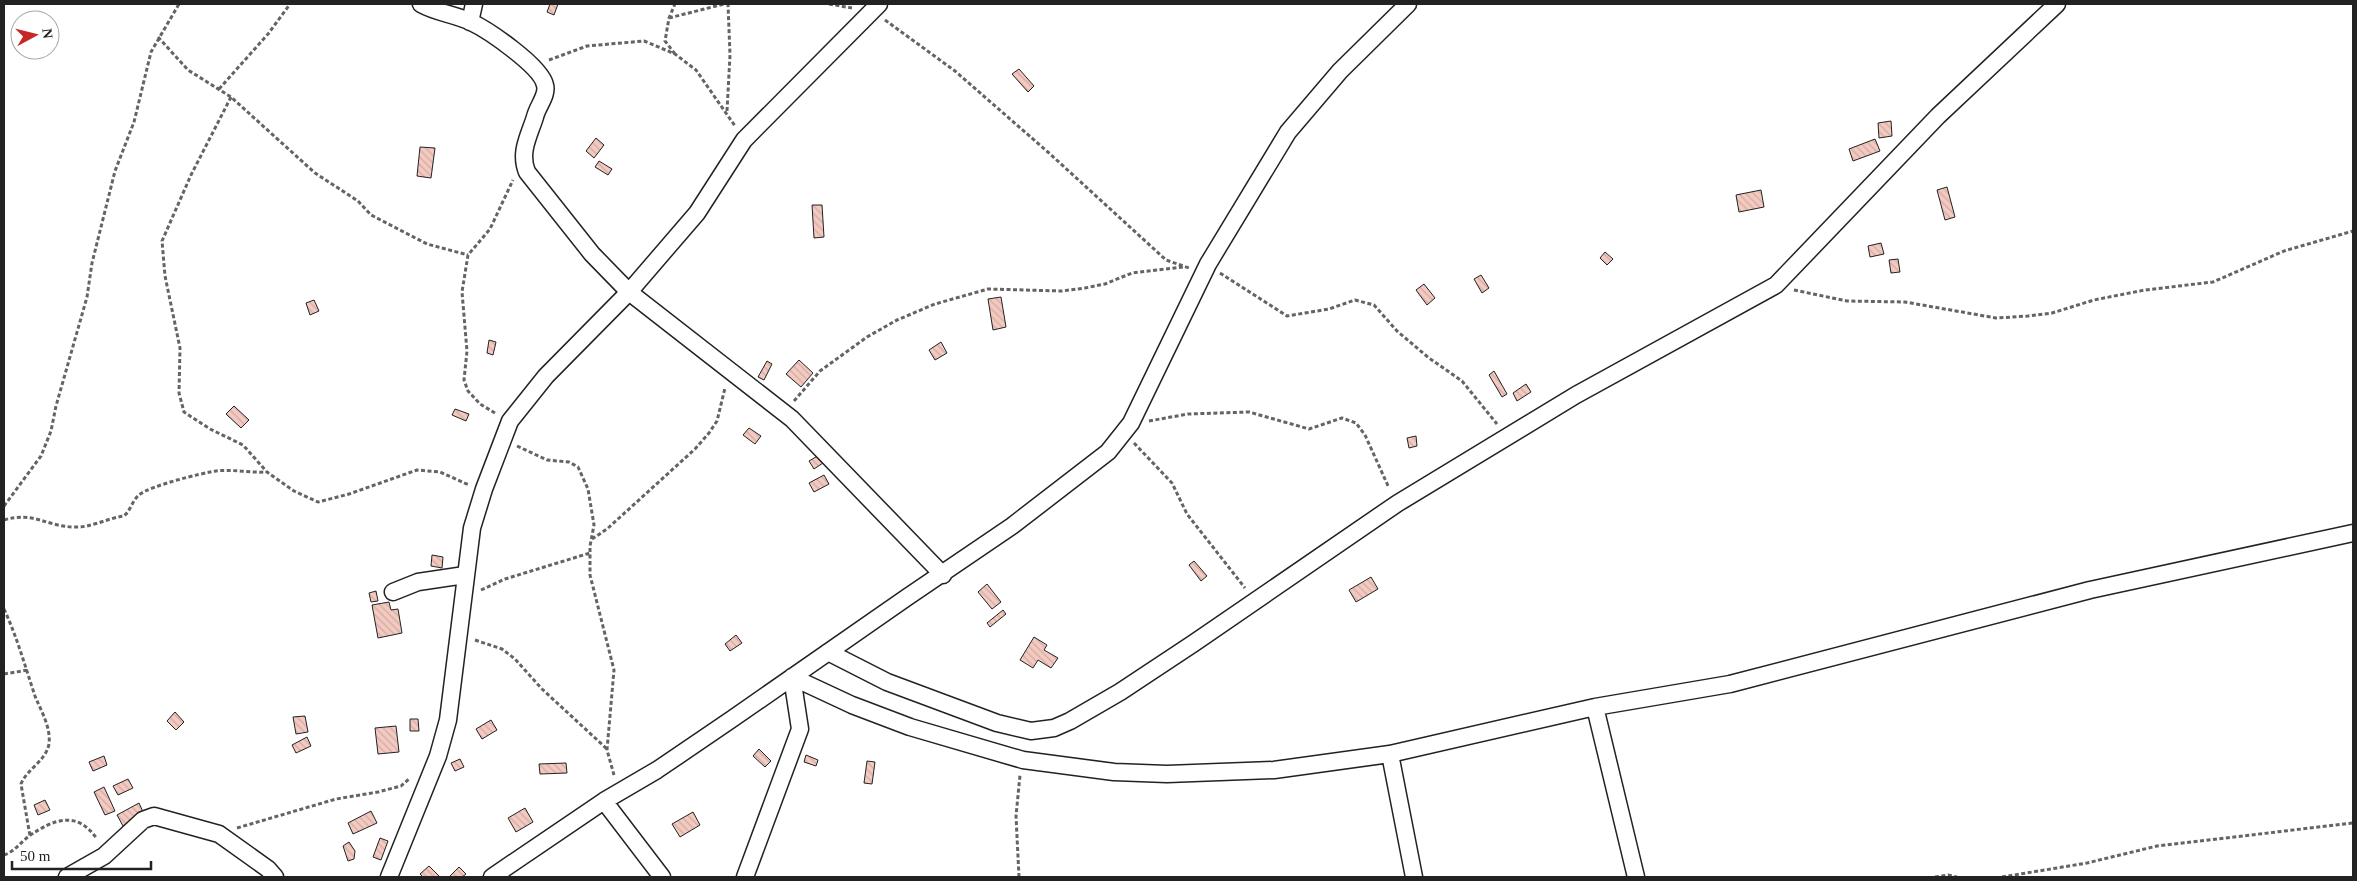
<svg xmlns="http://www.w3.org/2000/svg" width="2357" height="881" font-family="Georgia,serif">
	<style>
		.building { fill: url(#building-back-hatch); stroke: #222 }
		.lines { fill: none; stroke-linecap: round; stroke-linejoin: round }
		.minor-casing { stroke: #222; stroke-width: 19 }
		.path { stroke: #646464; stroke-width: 3; stroke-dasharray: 4 2.5; stroke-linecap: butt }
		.minor { stroke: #fff; stroke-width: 16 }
	</style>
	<defs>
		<pattern id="building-back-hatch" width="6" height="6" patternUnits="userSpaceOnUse" patternTransform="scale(1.25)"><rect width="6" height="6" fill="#f3c9c0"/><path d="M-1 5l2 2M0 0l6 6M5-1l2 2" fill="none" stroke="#d0aca5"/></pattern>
	</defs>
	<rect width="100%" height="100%" fill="#fff"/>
	<!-- building -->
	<path class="building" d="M550 4H558L554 15 547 12Z
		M1019 69 1034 86 1028 92 1012 74Z
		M1891 121 1892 136 1879 138 1878 123Z
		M596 138 604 145 594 158 586 151Z
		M1875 139 1880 151 1853 161 1849 149Z
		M420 147 435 148 431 178 417 176Z
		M599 161 612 169 608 175 595 167Z
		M1947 187 1955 217 1945 220 1937 190Z
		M1761 190 1764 207 1739 212 1736 195Z
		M812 205H822L824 237 814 238Z
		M1881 243 1884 254 1870 257 1868 246Z
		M1605 252 1613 259 1607 265 1600 258Z
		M1898 259 1900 272 1891 273 1889 260Z
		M1481 275 1489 288 1482 293 1474 279Z
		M1424 284 1435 298 1427 305 1416 290Z
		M1001 297 1006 327 993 330 988 299Z
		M314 300 319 311 310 315 306 303Z
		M489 340 496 342 493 355 487 353Z
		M941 342 947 353 935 360 929 350Z
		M799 360 813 373 801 387 786 374Z
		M767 361 772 364 764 380 758 377Z
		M1494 371 1507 394 1502 397 1489 375Z
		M1526 384 1531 392 1517 401 1513 393Z
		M234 406 249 420 241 428 226 414Z
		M455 409 469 414 466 421 452 415Z
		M749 428 761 436 755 444 743 435Z
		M1416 436 1417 446 1409 448 1407 438Z
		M821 454 826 461 814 469 809 461Z
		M824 475 829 484 814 492 809 483Z
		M432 555 443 557 442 568 431 566Z
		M1194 561 1207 576 1201 581 1189 565Z
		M1371 577 1378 589 1356 602 1349 590Z
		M987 584 1001 602 992 609 978 592Z
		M376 591 378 601 371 602 369 593Z
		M389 602 391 610 398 609 402 633 378 638 372 605Z
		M1003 610 1006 614 990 627 987 623Z
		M736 635 742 643 730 651 725 644Z
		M1034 637 1047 645 1044 650 1058 658 1051 668 1038 660 1033 668 1020 660Z
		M175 712 184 722 176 730 167 721Z
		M305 716 308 732 296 734 293 717Z
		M410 719H418L419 731H410Z
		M491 720 497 730 482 739 476 729Z
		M396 726 399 752 378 754 375 728Z
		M307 737 311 746 296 753 292 745Z
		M759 749 771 761 765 767 753 756Z
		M806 755 818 760 816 766 804 762Z
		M104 756 107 765 93 771 89 762Z
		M460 759 464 767 455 771 451 763Z
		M867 761 875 762 872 784 864 783Z
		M566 763 567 773 540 774 539 764Z
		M128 779 133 788 118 795 113 786Z
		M104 787 115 811 105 815 94 792Z
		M45 800 50 810 38 815 34 805Z
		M139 803 144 814 123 826 117 815Z
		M525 808 533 822 516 832 508 818Z
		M371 811 377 823 353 834 348 823Z
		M693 812 700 825 680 837 672 824Z
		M380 838 388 841 381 860 373 857Z
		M349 842 355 851 354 859 348 861 343 846Z
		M429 866 440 877H423L420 874Z
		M459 867 466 874 462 877H449Z"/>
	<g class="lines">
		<defs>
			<path id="minor" d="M421 4C437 13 454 14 471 22 488 30 541 66 545 85 548 95 537 107 535 117 529 136 519 152 527 172L592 254 629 292 792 419 943 575
				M470 22 474 4
				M393 592 418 582 465 575
				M828 652 887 682 997 723 1031 731 1054 728 1070 721 1120 692 1194 643 1398 503 1576 395 1776 285 1938 116 2057 4
				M792 677 852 705 910 727 1023 760 1114 772 1167 774 1274 770 1390 754 1595 707 1730 684 2090 590 2353 533
				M1595 707 1636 877
				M1390 754 1414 877
				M604 801 662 877
				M67 877 104 856 143 820 154 816 219 834 268 869 275 877
				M389 877 438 756 448 720 472 528 484 489 510 421 546 376 629 292 697 213 744 140 879 4
				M492 877 604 801 657 770 732 719 906 598 1012 526 1108 452 1131 423 1208 264 1288 132 1340 71 1408 4
				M745 877 800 729 792 677"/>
		</defs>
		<!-- minor casing -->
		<use href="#minor" class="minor-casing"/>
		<!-- path -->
		<path class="path" d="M829 4 852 8
			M669 18 724 4
			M885 20 955 71 1049 153 1166 260 1189 268
			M158 37 188 70 231 97 315 173 358 201 371 215 427 244 468 255
			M675 54 665 41 669 18 675 4
			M549 60 587 46 644 41 675 54 696 70 735 126
			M219 89 268 34 290 4
			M231 97 191 175 162 241 165 276 180 348 179 393 184 412 210 429 243 445 267 472 294 491 318 502 349 494 417 470 440 472 469 485
			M727 111 730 55 728 4
			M1220 273 1287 316 1329 309 1355 300 1374 305 1397 331 1429 358 1462 381 1497 424
			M1794 290 1847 301 1905 302 1996 318 2028 316 2052 313 2094 300 2145 290 2213 282 2284 251 2353 231
			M794 401 820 371 867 337 897 320 935 304 988 289 1062 291 1085 288 1105 284 1132 273 1183 267
			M495 413 480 404 468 391 464 380 467 351 462 292 468 255 490 229 513 180
			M1149 421 1188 414 1249 412 1309 429 1342 418 1356 423 1365 435 1389 488
			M1134 443 1172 483 1187 514 1245 588
			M517 446 547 460 569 462 578 467 588 489 594 525 590 546V575L614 670 607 750 614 775
			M4 506 41 456 51 431 56 406 87 297 92 263 115 171 134 122 151 52 179 4
			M4 520C34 511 47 527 75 527 90 528 108 518 124 516 131 510 132 501 139 495 149 486 202 473 216 471 232 469 250 473 266 472
			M592 539 607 529 695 449 709 433 717 421 725 388
			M481 590 505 579 590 553
			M4 609C17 637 25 666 35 696 41 711 51 727 49 744 46 761 26 770 21 784L30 836
			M475 640 502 649 515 659 542 689 607 749
			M4 674 28 670
			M237 828 336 799 378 792 401 786 410 778
			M4 855C14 852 21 842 29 836 54 819 77 810 97 839
			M1019 877 1016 816 1020 775
			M1935 877 1948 875 1957 877
			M2002 877 2087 863 2157 846 2353 823"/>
		<!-- minor -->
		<use href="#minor" class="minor"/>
	</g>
	<!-- border -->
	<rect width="2357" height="881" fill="none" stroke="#222222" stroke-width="10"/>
	<!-- north arrow -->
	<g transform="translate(35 35) rotate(83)"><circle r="24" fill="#ffffff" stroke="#a7a7a7"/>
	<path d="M0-4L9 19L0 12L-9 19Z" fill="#c62828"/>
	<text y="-8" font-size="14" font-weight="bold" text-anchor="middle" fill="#222222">N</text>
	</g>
	<!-- scale -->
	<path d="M12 861v8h139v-8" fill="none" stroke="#222222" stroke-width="2.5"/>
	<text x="20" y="861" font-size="15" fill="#222222" stroke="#ffffff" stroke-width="4" paint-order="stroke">50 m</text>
</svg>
